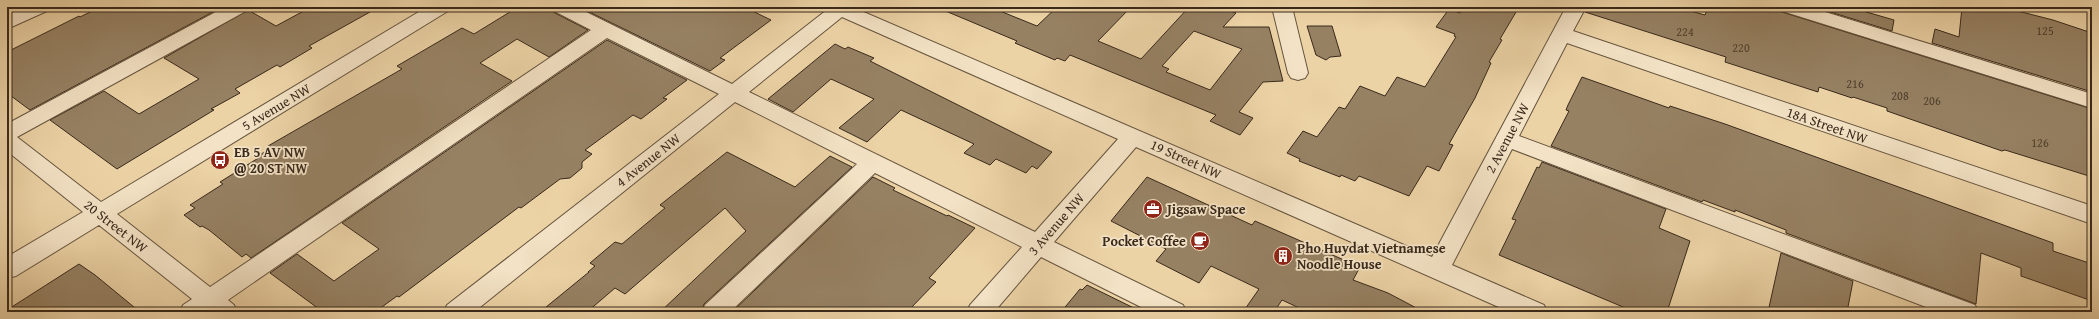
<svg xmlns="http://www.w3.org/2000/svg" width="2099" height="319" font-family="'Gentium Book Plus',serif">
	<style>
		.building { fill: #968163; stroke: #39291b; fill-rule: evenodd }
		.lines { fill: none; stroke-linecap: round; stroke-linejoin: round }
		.minor-casing { stroke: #66543e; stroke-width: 2 }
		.minor { fill: #f3e2c5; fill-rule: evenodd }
		.labels { text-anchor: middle; stroke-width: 3.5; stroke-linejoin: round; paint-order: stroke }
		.number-label { font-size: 12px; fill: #503f2d }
		.street-label { font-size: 14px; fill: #39291b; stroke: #f3e2c5 }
		.poi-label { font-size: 14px; font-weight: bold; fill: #39291b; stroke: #f3e2c5; text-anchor: start }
	</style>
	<rect width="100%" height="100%" fill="#ecd3a6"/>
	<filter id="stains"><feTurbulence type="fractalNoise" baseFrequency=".005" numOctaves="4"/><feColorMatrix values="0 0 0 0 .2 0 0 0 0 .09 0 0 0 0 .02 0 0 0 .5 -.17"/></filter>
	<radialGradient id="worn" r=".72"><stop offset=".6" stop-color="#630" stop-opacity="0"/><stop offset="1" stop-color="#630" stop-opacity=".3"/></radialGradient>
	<!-- building -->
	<path class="building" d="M100 7H222L30 110 7 93V52L79 16 80 17Z
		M311 7H379L309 46 312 48 280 67 277 65 235 89 240 93 211 109 214 110 117 169 50 120 104 91 139 114 199 79 164 58 248 10 276 26Z
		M518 7H550L553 12 588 30 549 57 517 39 480 63 512 81 251 258 246 254 242 257 209 230 202 226 200 227 184 215 195 208 190 205 223 184 220 182 260 157 258 156 271 148 268 146 402 69 397 66 462 28 474 34Z
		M579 7H744L771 20 720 58 725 60 710 71Z
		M936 7H990L1037 26 1057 7H1131L1098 41 1141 59 1189 7H1219L1236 13 1223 27H1269L1283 81 1263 82 1239 112 1253 118 1240 135 1210 121 1216 115 1070 55 1065 61 1057 58 1055 60 1015 43 1017 41ZM1194 31 1242 49 1210 90 1166 72 1169 69 1162 66Z
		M1463 7H1519L1500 39 1502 40 1489 62 1491 63 1475 98 1449 144 1453 145 1439 171 1427 166 1409 196 1359 176 1355 181 1341 175 1340 177 1299 161 1300 159 1287 153 1303 131 1317 137 1339 107 1345 109 1360 86 1385 96 1397 77 1425 87 1456 37 1454 36 1455 34 1436 27 1449 9 1460 13Z
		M1587 7H1676L1705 15 1708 7H1778L1782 12 2092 109V174L2089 173V176L2005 150 2002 151 1887 111V108L1853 97 1852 98 1819 87 1818 92 1725 62 1726 57 1585 12Z
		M1814 7H1849L1894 20 1892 31Z
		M1962 7H2002L2053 20 2092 33V92L1932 43 1935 29 1959 37Z
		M1307 26H1332L1341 56 1330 57 1326 60 1316 55Z
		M607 40 687 80 663 98 667 99 641 119 633 115 585 150 592 154 582 162V168L570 178 560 179 521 208 519 207 399 297 397 296 375 312H323L270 273 297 254 334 281 379 249 342 223Z
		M835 44 845 49 848 47 874 58 870 61 1052 152 1037 169 1032 166 1026 173 996 159 990 165 964 153 974 144 901 110 867 142 839 128 874 99 831 79 793 112 768 99Z
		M1582 77 1669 108 1670 106 1725 124 2053 243V251L2092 264V301L2021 276V268L1981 253 1976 304 1786 233V230L1735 210V212L1703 200 1702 202 1551 146 1569 111 1566 110 1568 105Z
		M727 152 795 187 830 156 852 167 704 304 701 312H660L746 231 725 208 625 294 615 288 587 312H540L589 272H588L595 266 590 263 615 242 622 244 665 208 660 205Z
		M1542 162 1666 209 1659 228 1690 241 1667 312H1635L1499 255 1516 220 1512 219 1537 167 1539 168Z
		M873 177 895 188 893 190 947 216 948 215 975 228 929 278 936 282 907 312H732Z
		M1147 177 1252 225 1255 221 1360 267 1353 280 1388 293 1424 312H1308L1282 300 1274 312H1243L1259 289 1211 266 1199 283 1156 261 1166 249 1111 221Z
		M1781 253 1853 281 1847 312H1768Z
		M79 264 95 275 140 312H7V310Z
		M1087 285 1142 312H1061L1080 289 1082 290Z"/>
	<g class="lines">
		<defs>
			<path id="minor" d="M25 7H50L47 11 7 29V15Z
				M225 7H249L246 11 17 137 101 202 427 7H451L448 11 117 214 210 287 591 30 554 11 551 7H576L732 84 828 9 826 7H852L1432 257 1566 7H1586L1573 31 2092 206V224L1567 43 1519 136 1975 305 1978 312H1939L1512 149 1452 265 1544 305 1547 312H1510L1136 147 1054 242 1183 305 1186 312H1151L1041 257 994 312H967L970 305 1022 247 875 173 730 312H702L705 305 857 164 735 102 474 312H444L447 305 719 94 607 38 228 300 234 305 237 312H180L183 305 192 299 99 225 16 276 7 278V257L83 212 7 151V124ZM842 17 1118 139 1035 232 749 92Z
				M1272 7H1292L1308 73 1305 78 1298 80 1291 78 1288 73Z
				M1779 7H1809L2092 94V108L1782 11Z"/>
		</defs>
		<!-- minor casing -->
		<use href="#minor" class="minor-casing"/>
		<!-- minor -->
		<use href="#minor" class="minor"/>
	</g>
	<!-- icons -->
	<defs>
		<symbol id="bus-disc" viewBox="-11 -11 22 22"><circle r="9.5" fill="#8f2418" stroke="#f3e2c5"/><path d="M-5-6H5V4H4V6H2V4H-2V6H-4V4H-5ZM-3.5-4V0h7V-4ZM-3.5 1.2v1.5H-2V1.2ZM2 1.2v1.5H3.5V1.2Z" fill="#fff"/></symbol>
		<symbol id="office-disc" viewBox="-11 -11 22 22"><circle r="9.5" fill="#8f2418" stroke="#f3e2c5"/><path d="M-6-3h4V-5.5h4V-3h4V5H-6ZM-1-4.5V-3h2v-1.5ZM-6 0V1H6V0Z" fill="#fff"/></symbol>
		<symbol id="cafe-disc" viewBox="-11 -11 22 22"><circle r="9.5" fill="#8f2418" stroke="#f3e2c5"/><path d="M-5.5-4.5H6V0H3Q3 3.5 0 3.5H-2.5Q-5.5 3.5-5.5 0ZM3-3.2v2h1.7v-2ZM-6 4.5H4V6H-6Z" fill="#fff"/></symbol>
		<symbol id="building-disc" viewBox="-11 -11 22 22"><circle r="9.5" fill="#8f2418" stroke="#f3e2c5"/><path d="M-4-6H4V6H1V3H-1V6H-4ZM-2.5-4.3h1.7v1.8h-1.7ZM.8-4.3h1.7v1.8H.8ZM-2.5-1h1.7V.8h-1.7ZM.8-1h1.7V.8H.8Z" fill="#fff"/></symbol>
	</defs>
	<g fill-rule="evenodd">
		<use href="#bus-disc" x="209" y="149" width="22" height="22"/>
		<use href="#office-disc" x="1142" y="198" width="22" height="22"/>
		<use href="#cafe-disc" x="1189" y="230" width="22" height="22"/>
		<use href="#building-disc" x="1272" y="245" width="22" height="22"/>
	</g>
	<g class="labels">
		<!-- number labels -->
		<g class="number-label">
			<text x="2045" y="35">125</text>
			<text x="1685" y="36">224</text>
			<text x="1741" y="52">220</text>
			<text x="1855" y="88">216</text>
			<text x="1900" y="100">208</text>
			<text x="1932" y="105">206</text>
			<text x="2040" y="147">126</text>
		</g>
		<!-- street labels -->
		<g class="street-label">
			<text transform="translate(276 107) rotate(-31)" y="5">5 Avenue NW</text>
			<text transform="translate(1827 125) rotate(19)" y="5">18A Street NW</text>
			<text transform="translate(1507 138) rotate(-62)" y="5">2 Avenue NW</text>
			<text transform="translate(1186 159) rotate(24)" y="5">19 Street NW</text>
			<text transform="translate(648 160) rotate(-38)" y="5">4 Avenue NW</text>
			<text transform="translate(1056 224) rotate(-49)" y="5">3 Avenue NW</text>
			<text transform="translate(116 226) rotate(38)" y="5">20 Street NW</text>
		</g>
		<!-- poi labels -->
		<g class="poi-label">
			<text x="234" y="157">EB 5 AV NW<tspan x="234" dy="16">@ 20 ST NW</tspan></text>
			<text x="1167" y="214">Jigsaw Space</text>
			<text x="1186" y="246" text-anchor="end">Pocket Coffee</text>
			<text x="1297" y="253">Pho Huydat Vietnamese<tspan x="1297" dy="16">Noodle House</tspan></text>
		</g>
	</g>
	<!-- margin -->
	<rect width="2099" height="319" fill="none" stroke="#ecd3a6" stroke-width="24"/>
	<rect x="8" y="8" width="2083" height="303" fill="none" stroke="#39291b" stroke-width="2"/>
	<rect x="12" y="12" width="2075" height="295" fill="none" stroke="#39291b"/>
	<rect width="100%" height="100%" filter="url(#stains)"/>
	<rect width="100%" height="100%" fill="url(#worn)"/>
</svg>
